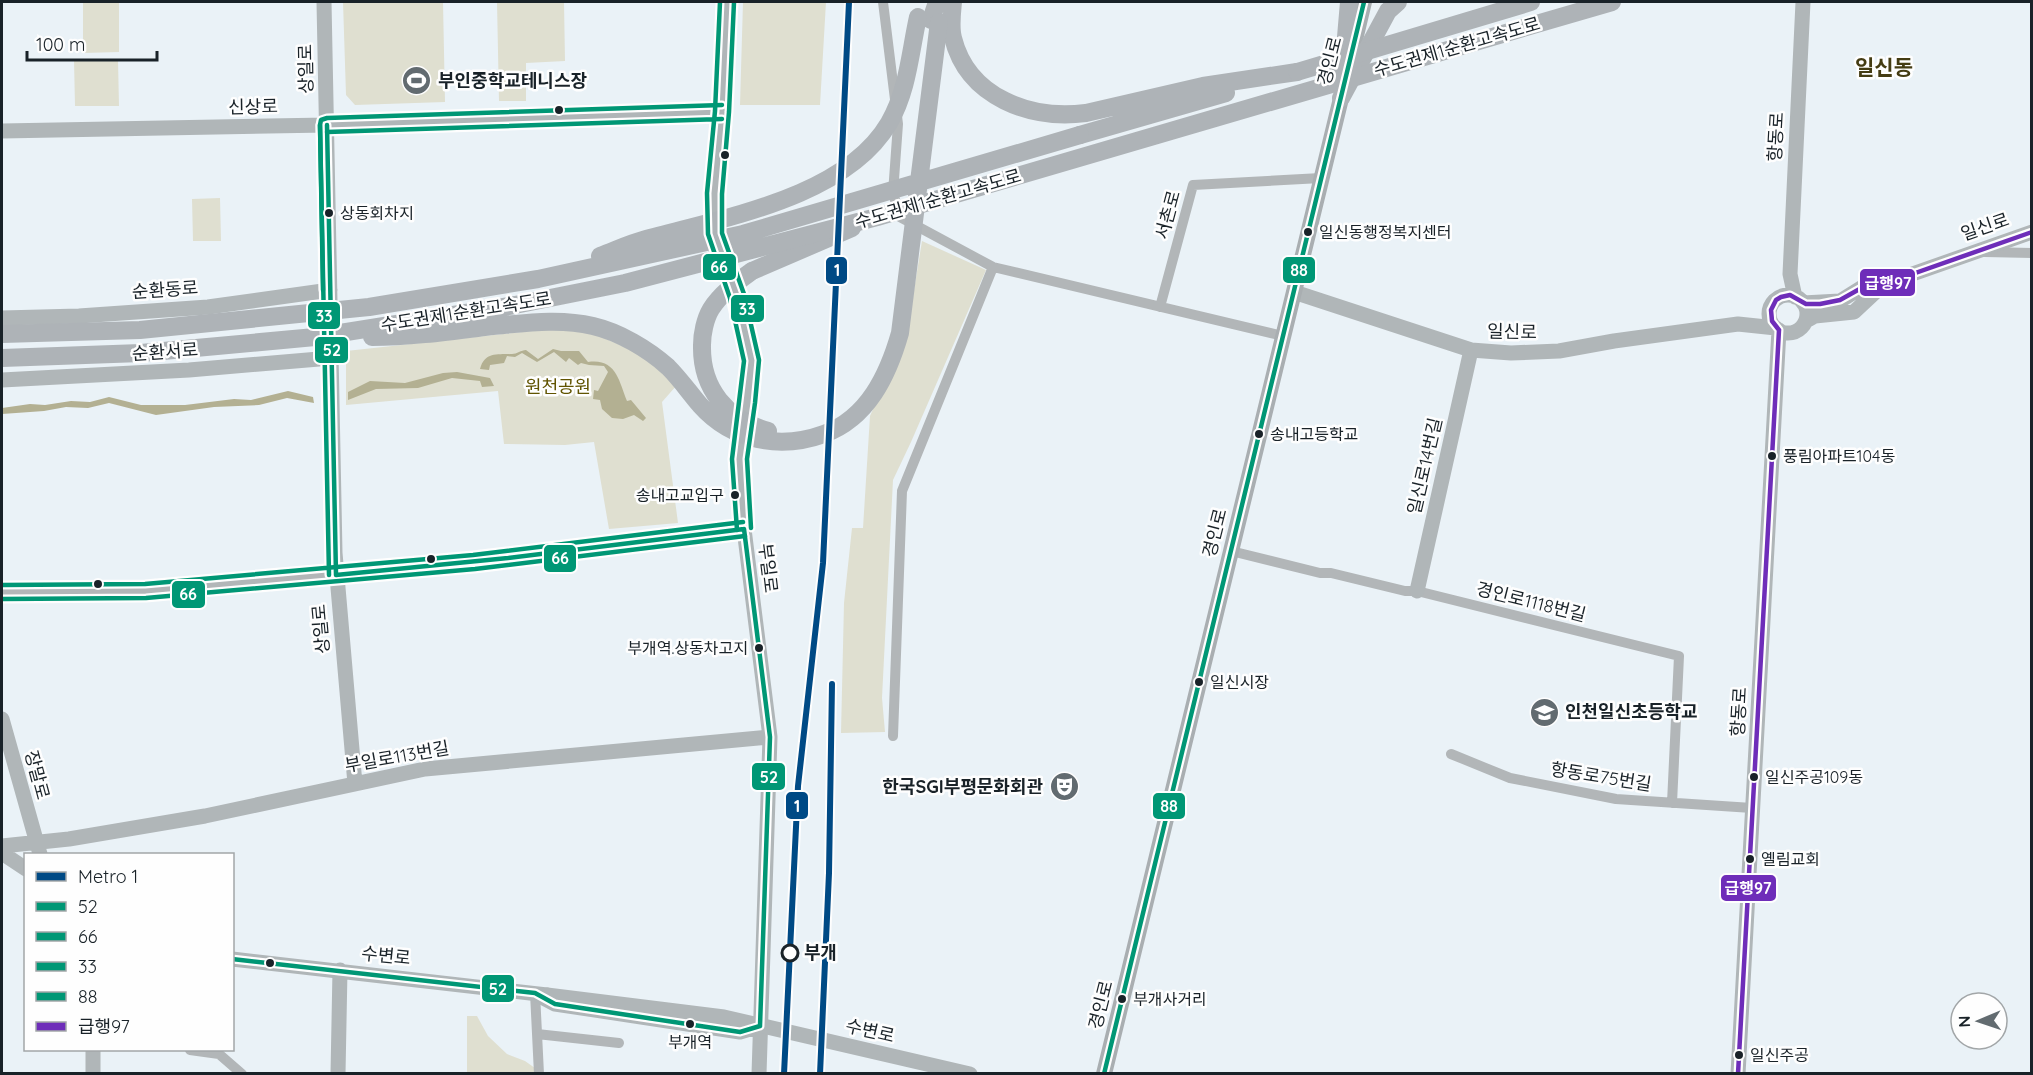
<svg xmlns="http://www.w3.org/2000/svg" width="2033" height="1075" font-family="Quicksand,'Noto Sans KR',sans-serif">
	<style>
		.green { fill: #dfdfd0 }
		.water { fill: #b3b092 }
		.lines { fill: none; stroke-linecap: round; stroke-linejoin: round }
		.street { stroke: #b2b6b8; stroke-width: 10 }
		.secondary { stroke: #b0b6b8; stroke-width: 15 }
		.primary { stroke: #a9aeb1; stroke-width: 16 }
		.highway { stroke: #aeb3b7; stroke-width: 18 }
		.secondary-bridge { stroke: #b0b6b8; stroke-width: 15 }
		.highway-bridge { stroke: #aeb3b7; stroke-width: 18 }
		.bus-1-casing { stroke: #fefefe; stroke-width: 9 }
		.bus-2-casing { stroke: #fefefe; stroke-width: 9 }
		.bus-3-casing { stroke: #fefefe; stroke-width: 9 }
		.bus-4-casing { stroke: #fefefe; stroke-width: 9 }
		.bus-5-casing { stroke: #fefefe; stroke-width: 9 }
		.bus-1 { stroke: #009775; stroke-width: 4.5 }
		.bus-2 { stroke: #009775; stroke-width: 4.5 }
		.bus-3 { stroke: #009775; stroke-width: 4.5 }
		.bus-4 { stroke: #009775; stroke-width: 4.5 }
		.bus-5 { stroke: #6e2db9; stroke-width: 4.5 }
		.metro-1-casing { stroke: #fefefe; stroke-width: 10 }
		.metro-1 { stroke: #004a85; stroke-width: 6 }
		.bus-dot { fill: #192228; stroke: #fefefe; stroke-width: 2 }
		.stop-dot { fill: #fefefe; stroke: #192228; stroke-width: 3 }
		.labels { text-anchor: middle; stroke-width: 5; stroke-linejoin: round; paint-order: stroke }
		.bus-label { font-size: 16px; fill: #192228; stroke: #fefefe; text-anchor: start }
		.street-label { font-size: 18px; fill: #192228; stroke: #fefefe }
		.poi-label { font-size: 18px; font-weight: bold; fill: #192228; stroke: #fefefe; text-anchor: start }
		.park-label { font-size: 18px; fill: #615401; stroke: #fefefe }
		.stop-label { font-size: 18px; font-weight: bold; fill: #192228; stroke: #fefefe; text-anchor: start }
		.quarter-label { font-size: 21px; font-weight: bold; fill: #443c13; stroke: #fefefe }
		.line-badge { stroke: #fefefe; stroke-width: 2 }
		.badge-label { font-size: 16px; text-anchor: middle; font-weight: bold; fill: #fff }
	</style>
	<rect width="100%" height="100%" fill="#eaf2f7"/>
	<!-- green -->
	<path class="green" d="M83 2H119V52L83 53Z
		M343 2H443L445 102 355 105 346 95Z
		M497 2H564L565 61 526 63V101H499Z
		M743 2H826L820 105H740Z
		M74 60H118L119 106H75Z
		M220 198 221 241H193L192 199Z
		M922 241 986 270 911 442 893 480 882 698 885 732 841 733 844 603 852 528H863L870 416 907 333Z
		M550 329 574 330 599 336 644 355 677 385 662 402 678 523 609 529 594 442 565 445 504 444 498 391 346 405V351Z
		M467 1016H477L488 1036 507 1054 525 1061 542 1073 467 1074Z"/>
	<!-- water -->
	<path class="water" d="M553 349 561 351H579L588 362C616 358 619 381 627 401L631 400 646 418 643 421 634 415 623 419 612 418 602 409 600 400 593 399 594 390 598 391 608 372 604 366 589 365 581 363 578 365 569 358 566 362 554 352 537 362 522 353 515 357 507 356 504 363 490 365 489 370 480 369C485 351 498 355 512 354 517 354 521 350 526 350L538 359Z
		M457 372 490 378 494 386 482 387 480 381 452 378 418 388 376 389 348 400V392L370 381 405 383 443 373Z
		M288 391 313 397 314 403 287 398 259 405 214 407 156 415 109 403 88 408 66 407 44 411 2 414V408L30 404 45 405 71 401 90 402 109 397 141 405H185L234 399 251 400Z"/>
	<g class="lines">
		<!-- street -->
		<path class="street" d="M883 2 898 124 893 193 900 217 993 267 1283 336
			M1985 252 2032 253
			M1160 307 1193 185 1321 178
			M1231 551 1320 573H1331L1405 591H1417L1679 656 1672 803
			M2 592 145 591 474 562 744 529
			M893 736 902 491 993 267
			M1451 754 1510 778 1616 799 1752 808
			M535 993 539 1074
			M537 1034 619 1043
			M190 1050 219 1054 242 1074"/>
		<!-- secondary -->
		<path class="secondary" d="M324 2 335 553 355 784
			M727 2 722 112 714 194 715 234 737 296 752 361 748 402 739 459 744 529 770 737 759 1074
			M2 131 327 125 722 112
			M1294 292 1471 350 1511 353 1559 351 1614 341 1738 324 1776 328
			M1769 314a19 19 0 1 1 38 0a19 19 0 1 1-38 0Z
			M1795 297 1790 274 1803 2
			M1803 303 1840 301 1864 286 1884 284 2032 232
			M2 318 79 316 208 307 330 290
			M1806 321 1815 316 1854 312 1884 284
			M2 380 189 370 331 358
			M1417 591 1471 350
			M2 719 40 854
			M2 846 69 839 205 816 425 769 770 737
			M2 853 26 869
			M232 959 547 995
			M538 995 555 1004 740 1032 760 1026
			M93 1074V1050
			M338 1074 340 970
			M1738 1074 1779 330"/>
		<!-- primary -->
		<path class="primary" d="M1350 61 1364 2
			M1104 1074 1344 86"/>
		<!-- highway -->
		<path class="highway" d="M953 2C952 13 950 27 953 38 968 98 1031 120 1086 113L1203 86 1297 72
			M931 20 937 2
			M1343 72 1349 2
			M1341 98 1388 11 1398 2
			M1080 135 1226 93
			M752 271 852 228"/>
		<!-- secondary-bridge -->
		<path class="secondary-bridge" d="M547 995 724 1017 970 1074"/>
		<!-- highway-bridge -->
		<path class="highway-bridge" d="M1297 72 1531 2
			M600 256C614 251 628 244 643 240 721 218 845 198 889 123 908 90 910 53 918 17
			M752 271C737 282 721 293 711 309 705 319 702 334 702 345 701 389 727 419 768 431
			M2 334 140 330 369 307 538 279 743 234 1080 135
			M372 337C412 337 453 331 493 326 526 323 560 318 593 326 619 332 648 349 668 367 680 379 689 392 700 405 732 441 780 450 824 434 868 418 888 375 900 333L939 22
			M2 358 141 353 315 337 515 305 625 283 877 217 1612 2"/>
		<defs>
			<path id="bus-1" d="M327 125 336 575
				M744 529 770 737 760 1026
				M336 575 508 558 744 529
				M232 959 535 993 555 1004 740 1032 760 1026"/>
			<path id="bus-2" d="M720 2 715 111 707 193 708 234 730 298 744 361 732 459 737 530
				M320 125 323 290
				M327 132 722 119
				M2 599 146 598 475 569 745 536"/>
			<path id="bus-3" d="M734 2 729 112 722 194V233L744 294 759 360 755 403 747 459 751 528
				M329 575 320 125 321 120 327 118 722 105
				M2 585 145 584 473 555 743 522"/>
			<path id="bus-4" d="M1104 1074 1364 2"/>
			<path id="bus-5" d="M1779 330 1772 321 1771 310 1776 300 1781 297 1790 295 1806 304H1820L1840 300 1865 286 1884 284 2032 232
				M1738 1074 1779 330"/>
		</defs>
		<!-- bus-1 casing -->
		<use href="#bus-1" class="bus-1-casing"/>
		<!-- bus-2 casing -->
		<use href="#bus-2" class="bus-2-casing"/>
		<!-- bus-3 casing -->
		<use href="#bus-3" class="bus-3-casing"/>
		<!-- bus-4 casing -->
		<use href="#bus-4" class="bus-4-casing"/>
		<!-- bus-5 casing -->
		<use href="#bus-5" class="bus-5-casing"/>
		<!-- bus-1 -->
		<use href="#bus-1" class="bus-1"/>
		<!-- bus-2 -->
		<use href="#bus-2" class="bus-2"/>
		<!-- bus-3 -->
		<use href="#bus-3" class="bus-3"/>
		<!-- bus-4 -->
		<use href="#bus-4" class="bus-4"/>
		<!-- bus-5 -->
		<use href="#bus-5" class="bus-5"/>
		<defs>
			<path id="metro-1" d="M784 1074 798 786 823 563 849 2
				M820 1074 829 873 832 684"/>
		</defs>
		<!-- metro-1 casing -->
		<use href="#metro-1" class="metro-1-casing"/>
		<!-- metro-1 -->
		<use href="#metro-1" class="metro-1"/>
	</g>
	<!-- icons -->
	<defs>
		<symbol id="stadium-disc" viewBox="-11 -11 22 22"><circle r="9.5" fill="#626b70" stroke="#fefefe"/><path d="M0-5a6.5 5 0 1 0 0 10a6.5 5 0 1 0 0-10ZM-3.5-1.8h7v3.6h-7Z" fill="#fff"/></symbol>
		<symbol id="school-disc" viewBox="-11 -11 22 22"><circle r="9.5" fill="#626b70" stroke="#fefefe"/><path d="M0-5L7-2L0 1L-7-2ZM-4 1L0 2.5L4 1V4Q0 6-4 4Z" fill="#fff"/></symbol>
		<symbol id="theatre-disc" viewBox="-11 -11 22 22"><circle r="9.5" fill="#626b70" stroke="#fefefe"/><path d="M-5-5.5Q0-4 5-5.5V0Q5 5 0 6Q-5 5-5 0ZM-3.3-2.5H-1v1.5H-3.3ZM1-2.5H3.3v1.5H1ZM-2.8 1Q0 5.5 2.8 1Z" fill="#fff"/></symbol>
	</defs>
	<g fill-rule="evenodd">
		<use href="#stadium-disc" x="400" y="64" width="33" height="33"/>
		<use href="#school-disc" x="1528" y="696" width="33" height="33"/>
		<use href="#theatre-disc" x="1048" y="770" width="33" height="33"/>
	</g>
	<!-- markers -->
	<g class="bus-dot">
		<circle cx="559" cy="110" r="5"/>
		<circle cx="725" cy="155" r="5"/>
		<circle cx="329" cy="213" r="5"/>
		<circle cx="1308" cy="232" r="5"/>
		<circle cx="1259" cy="434" r="5"/>
		<circle cx="1772" cy="456" r="5"/>
		<circle cx="735" cy="495" r="5"/>
		<circle cx="431" cy="559" r="5"/>
		<circle cx="98" cy="584" r="5"/>
		<circle cx="759" cy="648" r="5"/>
		<circle cx="1199" cy="682" r="5"/>
		<circle cx="1754" cy="777" r="5"/>
		<circle cx="1750" cy="859" r="5"/>
		<circle cx="270" cy="963" r="5"/>
		<circle cx="1122" cy="999" r="5"/>
		<circle cx="690" cy="1024" r="5"/>
		<circle cx="1739" cy="1055" r="5"/>
	</g>
	<circle class="stop-dot" cx="790" cy="953" r="8"/>
	<g class="labels">
		<!-- bus labels -->
		<g class="bus-label">
			<text x="340" y="219">상동회차지</text>
			<text x="1319" y="238">일신동행정복지센터</text>
			<text x="1270" y="440">송내고등학교</text>
			<text x="1783" y="462">풍림아파트104동</text>
			<text x="724" y="501" text-anchor="end">송내고교입구</text>
			<text x="748" y="654" text-anchor="end">부개역.상동차고지</text>
			<text x="1210" y="688">일신시장</text>
			<text x="1765" y="783">일신주공109동</text>
			<text x="1761" y="865">옐림교회</text>
			<text x="1133" y="1005">부개사거리</text>
			<text x="690" y="1048" text-anchor="middle">부개역</text>
			<text x="1750" y="1061">일신주공</text>
		</g>
		<!-- street labels -->
		<g class="street-label">
			<text transform="translate(1457 47) rotate(-16)" y="6">수도권제1순환고속도로</text>
			<text transform="translate(1330 61) rotate(-76)" y="6">경인로</text>
			<text transform="translate(306 69) rotate(-91)" y="6">상일로</text>
			<text transform="translate(253 107) rotate(-1)" y="6">신상로</text>
			<text transform="translate(1776 137) rotate(-87)" y="6">항동로</text>
			<text transform="translate(938 199) rotate(-16)" y="6">수도권제1순환고속도로</text>
			<text transform="translate(1168 215) rotate(-75)" y="6">서촌로</text>
			<text transform="translate(1985 227) rotate(-19)" y="6">일신로</text>
			<text transform="translate(165 290) rotate(-4)" y="6">순환동로</text>
			<text transform="translate(466 312) rotate(-9)" y="6">수도권제1순환고속도로</text>
			<text transform="translate(1512 332) rotate(1)" y="6">일신로</text>
			<text transform="translate(165 352) rotate(-4)" y="6">순환서로</text>
			<text transform="translate(1425 466) rotate(-77)" y="6">일신로14번길</text>
			<text transform="translate(1215 533) rotate(-76)" y="6">경인로</text>
			<text transform="translate(768 568) rotate(83)" y="6">부일로</text>
			<text transform="translate(1531 602) rotate(14)" y="6">경인로1118번길</text>
			<text transform="translate(321 629) rotate(-95)" y="6">상일로</text>
			<text transform="translate(1739 712) rotate(-87)" y="6">항동로</text>
			<text transform="translate(397 757) rotate(-10)" y="6">부일로113번길</text>
			<text transform="translate(37 775) rotate(75)" y="6">장말로</text>
			<text transform="translate(1601 777) rotate(9)" y="6">항동로75번길</text>
			<text transform="translate(386 956) rotate(6)" y="6">수변로</text>
			<text transform="translate(1101 1005) rotate(-76)" y="6">경인로</text>
			<text transform="translate(870 1031) rotate(13)" y="6">수변로</text>
		</g>
		<!-- poi labels -->
		<g class="poi-label">
			<text x="438" y="87">부인중학교테니스장</text>
			<text x="1565" y="718">인천일신초등학교</text>
			<text x="1043" y="793" text-anchor="end">한국SGI부평문화회관</text>
		</g>
		<!-- park labels -->
		<g class="park-label">
			<text x="558" y="393">원천공원</text>
		</g>
		<!-- stop labels -->
		<g class="stop-label">
			<text x="804" y="959">부개</text>
		</g>
		<!-- quarter labels -->
		<g class="quarter-label">
			<text x="1884" y="75">일신동</text>
		</g>
	</g>
	<g class="line-badge">
		<rect x="702" y="253" width="35" height="28" rx="6" fill="#009775"/>
		<rect x="1282" y="256" width="34" height="28" rx="6" fill="#009775"/>
		<rect x="825" y="256" width="23" height="29" rx="6" fill="#004a85"/>
		<rect x="1859" y="268" width="57" height="29" rx="6" fill="#6e2db9"/>
		<rect x="730" y="294" width="35" height="29" rx="6" fill="#009775"/>
		<rect x="307" y="301" width="34" height="29" rx="6" fill="#009775"/>
		<rect x="314" y="336" width="35" height="28" rx="6" fill="#009775"/>
		<rect x="543" y="544" width="34" height="29" rx="6" fill="#009775"/>
		<rect x="171" y="580" width="35" height="29" rx="6" fill="#009775"/>
		<rect x="751" y="762" width="35" height="29" rx="6" fill="#009775"/>
		<rect x="785" y="791" width="24" height="29" rx="6" fill="#004a85"/>
		<rect x="1152" y="792" width="34" height="28" rx="6" fill="#009775"/>
		<rect x="1720" y="874" width="57" height="28" rx="6" fill="#6e2db9"/>
		<rect x="481" y="974" width="34" height="29" rx="6" fill="#009775"/>
	</g>
	<g class="badge-label">
		<text x="719" y="273">66</text>
		<text x="1299" y="276">88</text>
		<text x="837" y="276">1</text>
		<text x="1888" y="289">급행97</text>
		<text x="747" y="315">33</text>
		<text x="324" y="322">33</text>
		<text x="332" y="356">52</text>
		<text x="560" y="564">66</text>
		<text x="188" y="600">66</text>
		<text x="769" y="783">52</text>
		<text x="797" y="812">1</text>
		<text x="1169" y="812">88</text>
		<text x="1748" y="894">급행97</text>
		<text x="498" y="995">52</text>
	</g>
	<!-- border -->
	<rect width="2033" height="1075" fill="none" stroke="#192228" stroke-width="6"/>
	<!-- legend -->
	<rect x="24" y="853" width="210" height="198" fill="#fefefe" stroke="#a2a6a8" stroke-width="1.5"/>
	<rect x="36" y="872" width="30" height="9" fill="#004a85" stroke="#a2a6a8" stroke-width="1.5"/>
	<text x="78" y="883" font-size="18" fill="#192228">Metro 1</text>
	<rect x="36" y="902" width="30" height="9" fill="#009775" stroke="#a2a6a8" stroke-width="1.5"/>
	<text x="78" y="913" font-size="18" fill="#192228">52</text>
	<rect x="36" y="932" width="30" height="9" fill="#009775" stroke="#a2a6a8" stroke-width="1.5"/>
	<text x="78" y="943" font-size="18" fill="#192228">66</text>
	<rect x="36" y="962" width="30" height="9" fill="#009775" stroke="#a2a6a8" stroke-width="1.5"/>
	<text x="78" y="973" font-size="18" fill="#192228">33</text>
	<rect x="36" y="992" width="30" height="9" fill="#009775" stroke="#a2a6a8" stroke-width="1.5"/>
	<text x="78" y="1003" font-size="18" fill="#192228">88</text>
	<rect x="36" y="1022" width="30" height="9" fill="#6e2db9" stroke="#a2a6a8" stroke-width="1.5"/>
	<text x="78" y="1033" font-size="18" fill="#192228">급행97</text>
	<!-- north arrow -->
	<g transform="translate(1979 1021) rotate(268)"><circle r="28" fill="#fefefe" stroke="#a2a6a8" stroke-width="1.5"/>
	<path d="M0-4.5L10 22L0 15L-10 22Z" fill="#626b70"/>
	<text y="-9" font-size="16" font-weight="bold" text-anchor="middle" fill="#192228">N</text>
	</g>
	<!-- scale -->
	<path d="M27 51v9h130v-9" fill="none" stroke="#192228" stroke-width="3"/>
	<text x="36" y="51" font-size="18" fill="#192228" stroke="#fefefe" stroke-width="4.5" paint-order="stroke">100 m</text>
</svg>
